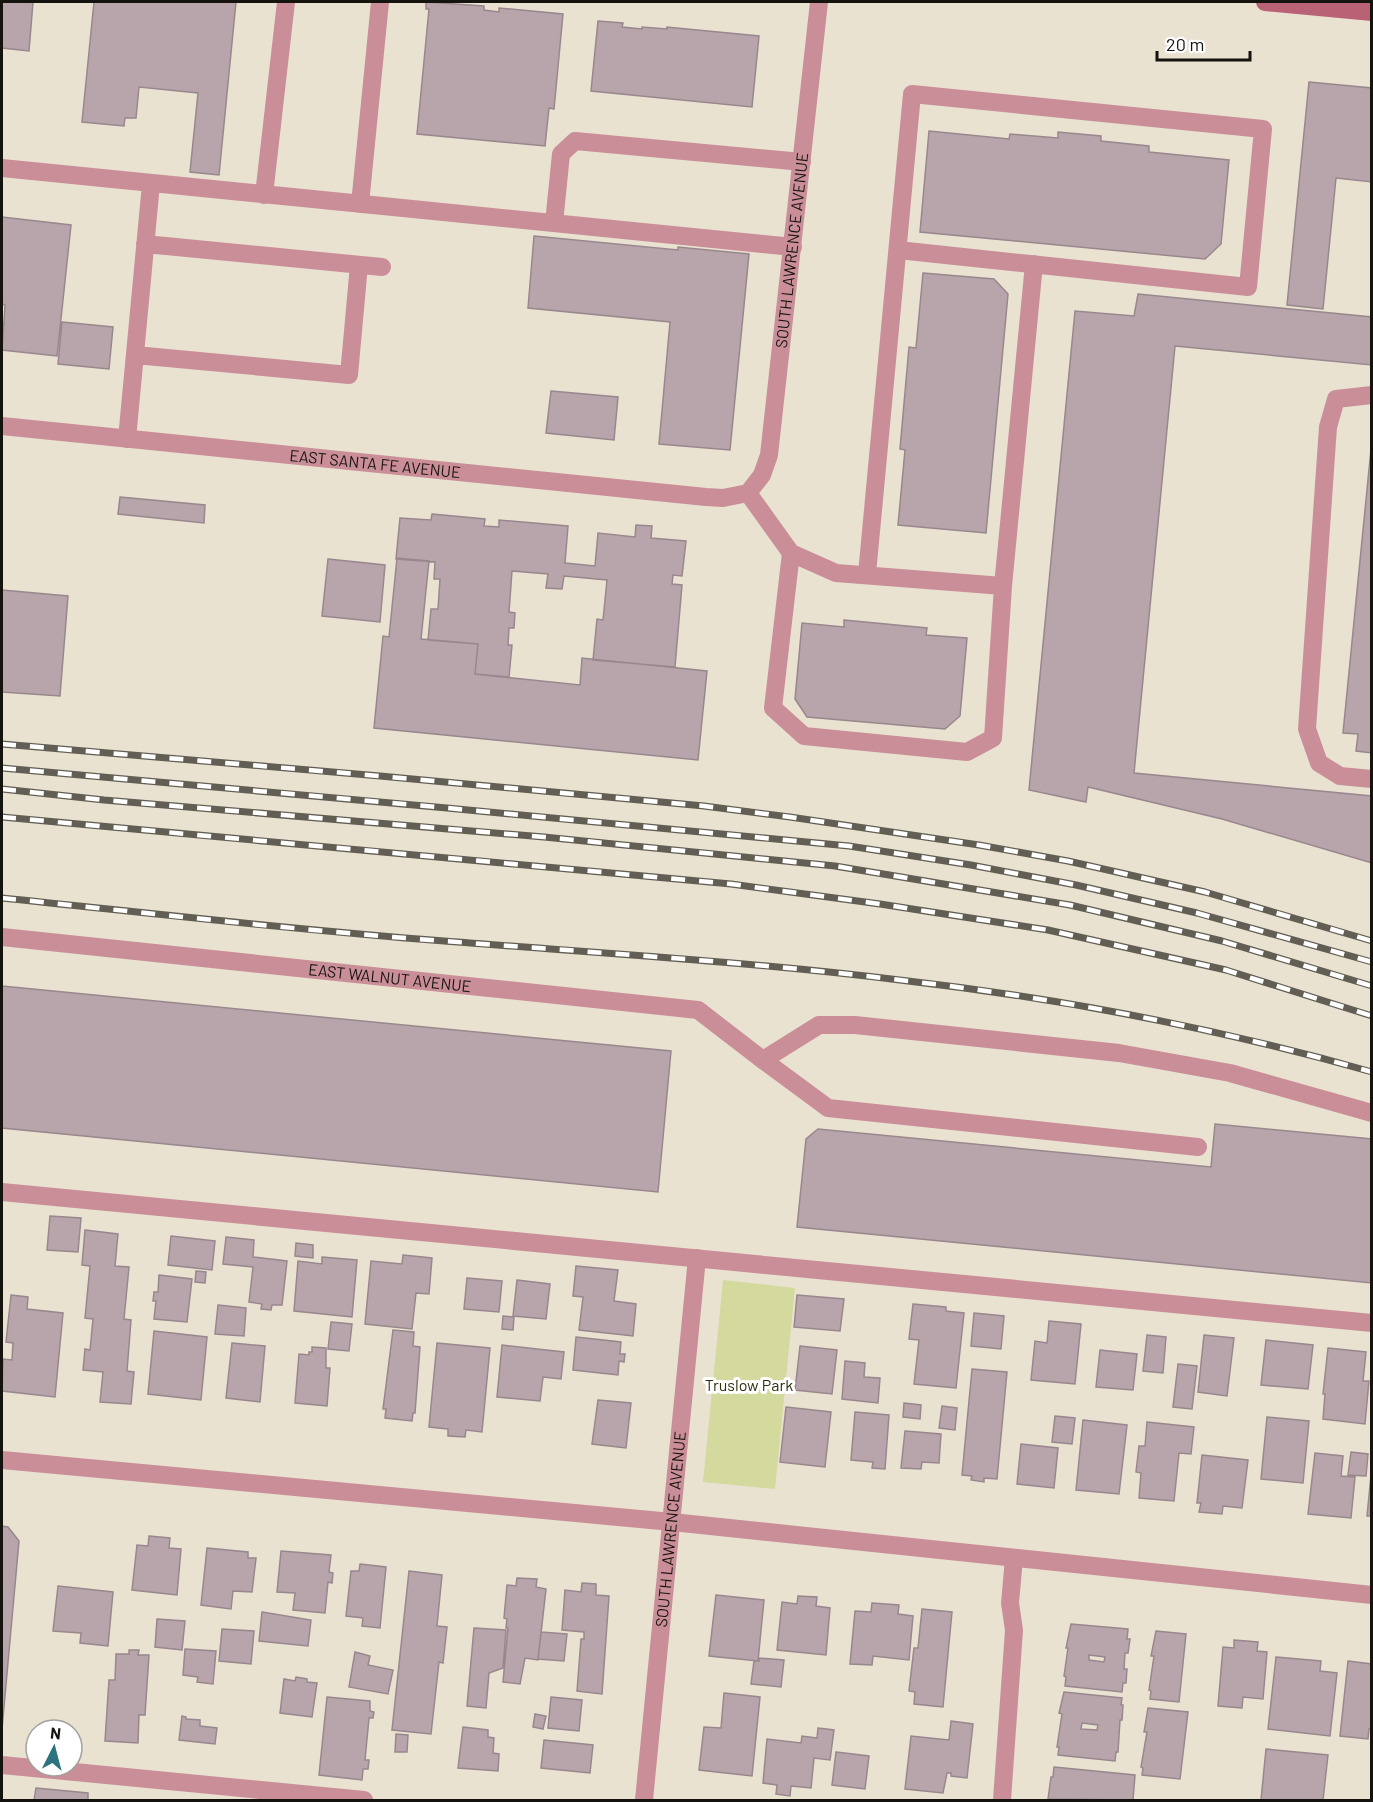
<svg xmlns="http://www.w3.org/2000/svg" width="1373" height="1802" font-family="Barlow,sans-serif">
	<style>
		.green { fill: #d4d99e }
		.building { fill: #b7a5ab; stroke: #99878e; stroke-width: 1.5; fill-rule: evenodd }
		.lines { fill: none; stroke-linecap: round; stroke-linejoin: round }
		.lane { stroke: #ca8e99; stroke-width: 18 }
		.street { stroke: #ca8e99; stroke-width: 18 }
		.secondary { stroke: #b96276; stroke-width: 18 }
		.rail-casing { stroke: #625e54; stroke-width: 7 }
		.rail { stroke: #fff; stroke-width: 4.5; stroke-dasharray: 14; stroke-linecap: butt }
		.labels { text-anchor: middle; stroke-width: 6; stroke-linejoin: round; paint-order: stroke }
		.street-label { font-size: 16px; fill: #15130d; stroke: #fff }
		.park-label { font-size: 16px; fill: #2f310d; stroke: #fff }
	</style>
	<rect width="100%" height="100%" fill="#e9e2d1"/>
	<!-- green -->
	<path class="green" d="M723 1280 795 1288 775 1489 703 1482Z"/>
	<!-- building -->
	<path class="building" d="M2 2H33L29 51 2 48Z
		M94 2H236L219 175 190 172 198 93 139 87 136 118H125L124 126 82 122Z
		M426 2 484 6V10L499 12V8L563 14 554 109 549 108 545 146 417 134 429 9H426Z
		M598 21 623 23 622 27 642 29V27L667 29V27L759 36 752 107 591 91Z
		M1309 82 1372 88V182L1336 178 1323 309 1287 305Z
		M929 131 1009 139 1010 134 1058 138V132L1101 136V141L1149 146V152L1229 160 1221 244 1205 259 920 232Z
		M2 217 71 225 57 356 2 350 5 305 2 304Z
		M534 236 678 250V247L749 254 730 450 659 444 670 322 528 308Z
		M923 273 994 279 1008 294 986 533 898 525 905 450 900 449 909 347 916 348Z
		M1138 294 1372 317V365L1175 346 1134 773 1372 796V863L1222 819 1088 787 1086 802 1029 790 1075 311 1134 316Z
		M62 322 113 327 109 369 58 364Z
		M551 391 618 397 614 440 546 433Z
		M1372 439V753L1356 751 1358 734 1343 733Z
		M120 497 205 505 204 523 118 514Z
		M432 514 485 519 484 526 499 527V520L568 526 565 563 595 566 598 533 635 537 636 525 652 526 651 538 686 541 682 576 673 575 672 584 682 585 675 667 593 660 597 619 603 620 607 580 564 576 562 589 546 588 548 574 512 571 509 612 515 613 514 628H509L508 645H512L509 677 475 674 478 644 428 640 431 609H438L440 579H434L435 562 396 559 400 518 431 520Z
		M397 558 429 561 421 639 478 644 475 674 580 685 582 658 707 671 698 760 374 728 383 636 389 637Z
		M328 559 385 565 380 622 322 616Z
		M2 590 68 596 60 696 2 692Z
		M844 620 927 628 926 635 967 638 960 716 945 729 807 717 795 699 802 623 844 627Z
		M2 986 671 1051 658 1192 2 1128Z
		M1215 1124 1372 1139V1283L797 1227 806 1139 818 1129 1211 1167Z
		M50 1216 81 1218 78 1252 47 1250Z
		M85 1230 118 1234 115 1266 129 1267 124 1319 131 1320 127 1371 134 1372 131 1404 100 1402 103 1372 83 1370 85 1349 90 1350 93 1319 85 1318 90 1266 82 1265Z
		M171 1236 215 1241 212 1270 168 1265Z
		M226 1237 254 1240 253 1257 287 1261 282 1305H272L271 1310 261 1309 262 1304 249 1302 253 1267 223 1264Z
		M296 1243 313 1245V1258L295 1256Z
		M403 1255 432 1258 429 1294 416 1293 412 1329 365 1324 371 1261 402 1264Z
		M322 1257 357 1260 352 1317 294 1311 298 1261 322 1264Z
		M576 1266 618 1270 614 1301 636 1304 633 1336 579 1330 583 1297 573 1296Z
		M196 1271 206 1272 205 1283 195 1282Z
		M159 1275 192 1279 187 1322 154 1319 156 1301H153L154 1292H158Z
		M467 1278 502 1281 499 1312 464 1309Z
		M517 1280 550 1284 546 1319 513 1316Z
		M11 1295 28 1297 27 1309 63 1313 55 1397 2 1391 3 1359 12 1360 13 1343 6 1342Z
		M797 1295 844 1299 840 1331 794 1327Z
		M913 1304 946 1307V1311L964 1313 956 1388 914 1384 919 1340 909 1339Z
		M218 1305 246 1308 244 1336 215 1334Z
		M974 1313 1004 1316 1001 1349 971 1346Z
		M503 1316 514 1317 513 1330 502 1329Z
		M1049 1321 1081 1324 1075 1384 1031 1380 1035 1341 1047 1343Z
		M331 1322 352 1324 349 1351 328 1349Z
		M393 1330 414 1332 413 1346 420 1347 415 1413H413L412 1421 385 1418 386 1409H383Z
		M154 1331 207 1337 201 1400 148 1394Z
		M1147 1335 1166 1337 1163 1373 1143 1371Z
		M1204 1335 1234 1338 1227 1396 1198 1392Z
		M576 1337 621 1342 620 1354H625L624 1362 619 1361 618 1375 573 1370Z
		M1266 1340 1313 1345 1308 1389 1261 1385Z
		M232 1343 265 1346 260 1402 226 1398Z
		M437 1343 490 1348 482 1432 466 1430 465 1437 448 1436V1429L429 1427Z
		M502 1345 564 1352 561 1379 543 1377 540 1401 497 1397Z
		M800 1346 837 1350 832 1394 795 1390Z
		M312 1347 326 1348V1368H330L327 1406 295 1403 299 1354 309 1355V1352H312Z
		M1328 1348 1366 1352 1363 1381H1369L1365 1424 1323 1419 1325 1394H1323Z
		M1100 1350 1137 1354 1133 1390 1096 1387Z
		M845 1361 865 1363 864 1377 880 1378 878 1403 842 1399Z
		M1178 1364 1197 1366 1192 1409 1173 1407Z
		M972 1369 1007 1372 997 1479 984 1478V1482L971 1480 972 1476 962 1475Z
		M598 1400 631 1403 626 1448 592 1444Z
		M904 1403 921 1405 920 1419 903 1417Z
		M942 1406 957 1408 955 1430 939 1428Z
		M786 1407 831 1412 825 1467 780 1462Z
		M855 1412 889 1415 885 1469 872 1468 873 1462 851 1460Z
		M1055 1416 1075 1418 1072 1444 1052 1442Z
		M1267 1417 1309 1421 1303 1483 1261 1479Z
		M1083 1420 1127 1425 1119 1494 1076 1490Z
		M1147 1422 1194 1427 1191 1454 1179 1453 1174 1501 1139 1498 1141 1473 1136 1472 1139 1446H1145Z
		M905 1431 941 1434 939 1463 922 1462 921 1469 901 1468Z
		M1021 1444 1058 1448 1054 1488 1017 1484Z
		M1351 1452 1368 1454 1366 1476 1348 1475Z
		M1315 1453 1343 1456 1341 1476 1355 1477 1351 1518 1308 1514Z
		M1202 1455 1248 1460 1242 1508 1223 1506 1222 1514 1199 1512 1201 1503H1197Z
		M1372 1465V1516H1367Z
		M2 1526 8 1527 19 1541 2 1729Z
		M149 1536 170 1538 169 1548 181 1549 177 1595 132 1590 137 1545 148 1546Z
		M207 1548 248 1552V1558H256L252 1592 233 1591 231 1609 201 1605Z
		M281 1551 331 1555 329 1572 333 1573 332 1583 328 1582 325 1613 293 1610 295 1593 277 1592Z
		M360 1564 386 1567 380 1628 362 1626 363 1618 346 1616 351 1571H359Z
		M409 1571 442 1575 437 1626 447 1627 443 1663 439 1662 431 1734 392 1730Z
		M517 1578 537 1579 536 1587 546 1589 538 1660 525 1658 520 1684 503 1682 508 1628H506L507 1619 504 1618 507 1585 516 1586Z
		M582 1583 596 1584V1595L609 1596 602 1694 577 1691 581 1639H584V1632L562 1630 565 1590 581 1592Z
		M58 1586 113 1592 108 1646 80 1643 81 1633 53 1631Z
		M716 1595 764 1600 758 1661 709 1656Z
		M798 1596 817 1597 816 1606 830 1608 826 1655 777 1650 782 1602 797 1604Z
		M872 1603 899 1605 898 1614 913 1616 909 1660 873 1656 872 1665 850 1664 855 1611 871 1612Z
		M922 1609 952 1612 943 1707 914 1704 915 1692 909 1691 914 1648H918Z
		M262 1612 311 1620 308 1646 259 1641Z
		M157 1619 185 1621 182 1650 155 1647Z
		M1071 1624 1128 1629 1127 1639H1130L1128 1653H1125L1124 1669H1127L1126 1683H1123L1122 1692 1065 1686 1066 1677 1064 1676 1068 1648H1066ZM1089 1655 1105 1657 1104 1662 1089 1660Z
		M474 1628 506 1630 503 1668 489 1673 486 1708 467 1706Z
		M222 1629 254 1631 251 1664 219 1661Z
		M1156 1631 1186 1634 1179 1702 1150 1699 1151 1691 1149 1690 1154 1656H1151Z
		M541 1632 567 1634 564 1661 538 1659Z
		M1234 1640 1258 1642 1257 1651 1267 1652 1263 1699 1243 1697 1242 1708 1218 1706 1223 1647 1234 1648Z
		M185 1649 216 1651 213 1684 197 1682 198 1677 183 1675Z
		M129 1650H139L138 1655H149L145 1715H139L138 1743 105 1741 109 1680H115L116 1654H129Z
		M355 1652 370 1656 368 1665 393 1670 388 1694 349 1687Z
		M1276 1657 1321 1661 1320 1671 1337 1673 1330 1736 1268 1729Z
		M759 1658 784 1660 781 1687 751 1684 754 1661H759Z
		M1348 1661 1372 1664V1729H1369L1368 1739 1340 1736Z
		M296 1677 307 1679V1682L317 1683 312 1717 280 1713 284 1679 295 1681Z
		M1064 1692 1122 1698 1121 1705H1123L1122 1720H1120L1118 1752H1116L1115 1761 1058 1755 1059 1747H1057L1062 1714 1059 1713ZM1082 1723 1098 1725 1097 1730 1081 1729Z
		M724 1693 760 1697 752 1776 699 1770 704 1727 721 1728Z
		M327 1697 370 1701V1711L374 1712 373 1718H369L365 1760H369L368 1769H363L362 1780 319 1775Z
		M551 1697 582 1700 579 1731 548 1728Z
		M1148 1708 1188 1712 1180 1779 1142 1775 1143 1768 1141 1767 1147 1732H1144Z
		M535 1714 546 1716 543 1729 533 1727Z
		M182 1716 186 1717V1719L200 1720V1726L217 1728 215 1744 179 1740Z
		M951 1721 973 1724 967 1778 951 1776V1773H947L943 1793 905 1789 911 1736 949 1740Z
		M463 1727 488 1730V1737L494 1738 493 1753 499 1754 498 1771 458 1768Z
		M818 1728 834 1730 830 1760 814 1758 811 1788 791 1786 790 1796 776 1794 777 1785 763 1783 767 1739 801 1743 802 1736 817 1738Z
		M396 1734 408 1735 407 1752H395Z
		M544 1740 593 1745 590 1773 541 1768Z
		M1266 1749 1328 1755 1323 1800H1261Z
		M836 1752 869 1756 865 1789 832 1785Z
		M1054 1767 1135 1775 1133 1800 1048 1799 1051 1777H1053Z
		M36 1788 88 1793V1800H34Z"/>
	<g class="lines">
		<!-- lane -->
		<path class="lane" d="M2 168 793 247
			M264 195 286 2
			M360 204 380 2
			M554 223 561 154 575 141 802 162
			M145 244 382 267
			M135 355 349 375 359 265
			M1372 395 1336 399 1328 427 1307 729 1319 763 1340 776 1372 779
			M127 439 151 184
			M748 493 791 553 836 573 1003 586
			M791 553 773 708 804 736 967 752 993 738 1003 586 1034 264
			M867 574 912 94 1263 129 1248 287 898 250
			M1198 1147 828 1108 763 1060 819 1025H855L1119 1053 1230 1073 1372 1113
			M2 1192 1372 1323
			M2 1765 364 1800
			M1002 1800 1014 1630 1010 1603 1014 1558"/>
		<!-- street -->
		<g class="street">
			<path id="s1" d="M2 426 706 497 723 498 748 493 762 475 769 455 819 2"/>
			<path id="s2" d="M2 937 698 1010 763 1060"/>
			<path d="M2 1460 672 1522 1372 1595"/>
			<path id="s3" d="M644 1800 697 1258"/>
		</g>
		<!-- secondary -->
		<path class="secondary" d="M1265 2 1372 12"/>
		<defs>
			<path id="rail" d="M2 744 380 776 704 806 790 817 979 845 1068 861 1205 892 1372 941
				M2 768 447 808 849 846 971 865 1076 885 1197 913 1372 962
				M2 789 104 800 544 837 835 866 1070 905 1222 941 1372 986
				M2 817 731 884 880 904 1048 930 1226 970 1372 1016
				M2 898C149 913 296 930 444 941 599 953 754 962 908 981 1065 999 1220 1029 1372 1072"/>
		</defs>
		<!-- rail casing -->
		<use href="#rail" class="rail-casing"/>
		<!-- rail -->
		<use href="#rail" class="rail"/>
	</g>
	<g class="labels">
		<!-- street labels -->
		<g class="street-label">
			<text dy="6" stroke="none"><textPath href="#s1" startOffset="1000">SOUTH LAWRENCE AVENUE</textPath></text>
			<text dy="6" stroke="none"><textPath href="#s1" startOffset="375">EAST SANTA FE AVENUE</textPath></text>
			<text dy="6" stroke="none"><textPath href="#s2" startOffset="390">EAST WALNUT AVENUE</textPath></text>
			<text dy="6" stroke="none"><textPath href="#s3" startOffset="272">SOUTH LAWRENCE AVENUE</textPath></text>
		</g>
		<!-- park labels -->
		<g class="park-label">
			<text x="749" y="1391">Truslow Park</text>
		</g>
	</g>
	<!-- border -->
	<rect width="1373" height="1802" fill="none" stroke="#15130d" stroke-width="6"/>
	<!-- north arrow -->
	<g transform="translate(54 1748) rotate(6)"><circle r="28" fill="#ffffff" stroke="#a1a19e" stroke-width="1.5"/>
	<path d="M0-4.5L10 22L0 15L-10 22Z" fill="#2c747f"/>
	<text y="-9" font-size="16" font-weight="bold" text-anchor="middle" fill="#15130d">N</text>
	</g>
	<!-- scale -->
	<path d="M1157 51v9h93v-9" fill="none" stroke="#15130d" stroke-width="3"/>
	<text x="1166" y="51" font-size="18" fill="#15130d" stroke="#ffffff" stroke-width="4.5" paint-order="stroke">20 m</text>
</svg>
